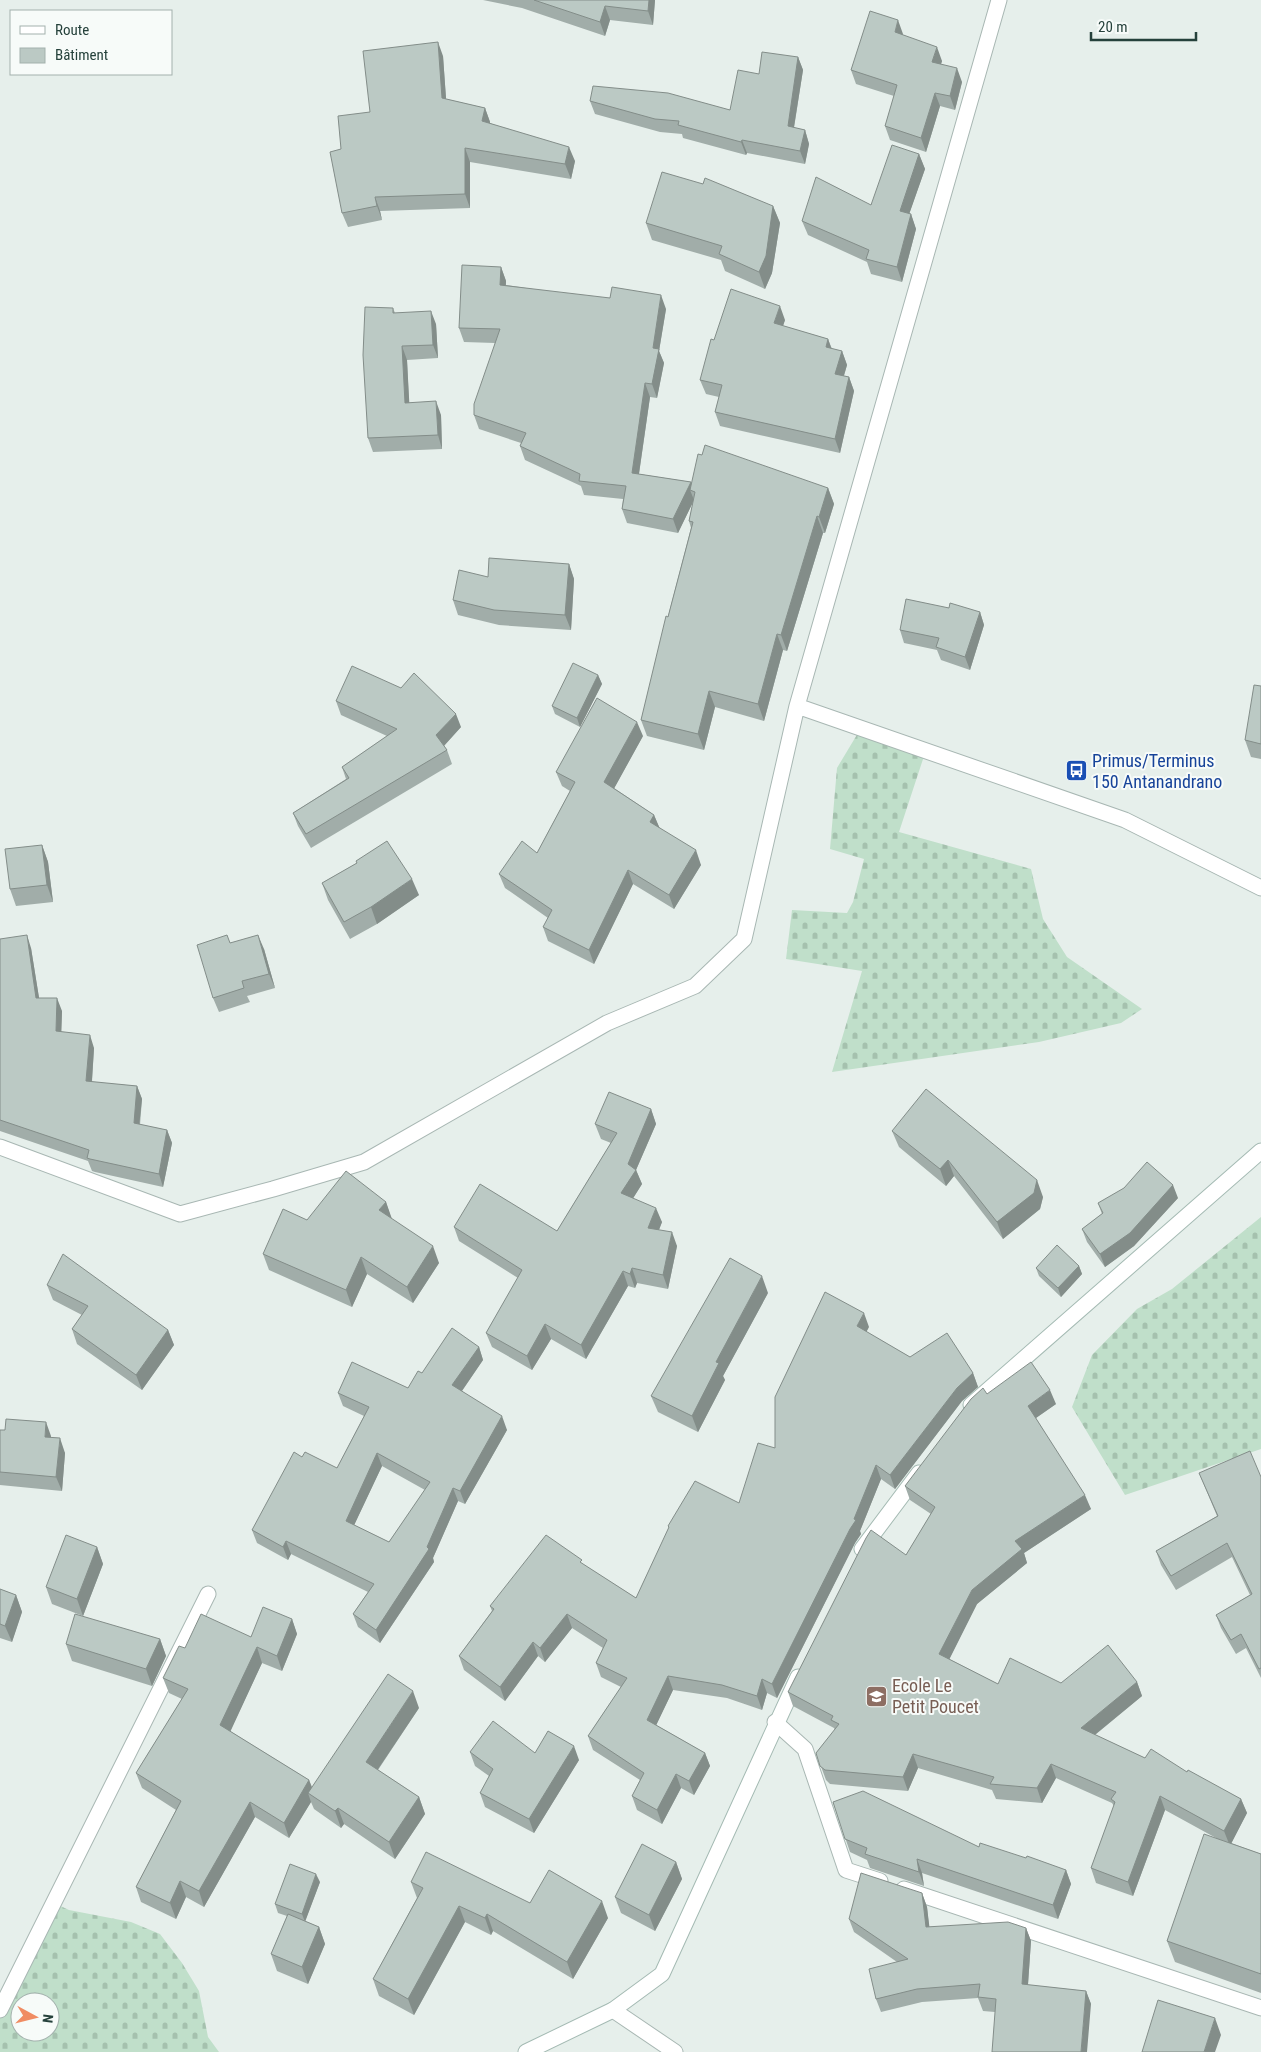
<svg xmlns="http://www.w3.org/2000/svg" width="1261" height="2052" font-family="'Roboto Condensed',sans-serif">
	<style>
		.cemetery { fill: url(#cemetery-stones); fill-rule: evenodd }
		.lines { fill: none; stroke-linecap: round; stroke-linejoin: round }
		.street-casing { stroke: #a8b7b3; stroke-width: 17 }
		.secondary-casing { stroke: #a4bab3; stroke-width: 17 }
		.street { stroke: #fff; stroke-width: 15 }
		.secondary { stroke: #fff; stroke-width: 15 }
		.wall { fill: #a1ada9; fill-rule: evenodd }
		.shaded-wall { fill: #838d89 }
		.building { fill: #bbc9c4; stroke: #838d89; fill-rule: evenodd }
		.labels { text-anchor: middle; stroke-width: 4; stroke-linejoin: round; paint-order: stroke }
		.transit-label { font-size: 18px; fill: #164399; stroke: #f7fbf9; text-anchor: start }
		.education-label { font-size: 18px; fill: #785e54; stroke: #f7fbf9; text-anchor: start }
	</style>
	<defs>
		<pattern id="cemetery-stones" width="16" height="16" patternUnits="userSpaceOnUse" patternTransform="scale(1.25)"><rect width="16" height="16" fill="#c0dfca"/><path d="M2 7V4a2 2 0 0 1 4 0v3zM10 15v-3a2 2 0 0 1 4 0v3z" fill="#a5c1ae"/></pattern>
	</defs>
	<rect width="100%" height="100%" fill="#e6efeb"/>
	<!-- cemetery -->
	<path class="cemetery" d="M861 728 926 750 899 832 1031 869 1043 919 1067 957 1142 1009 1121 1023 1039 1042 832 1072 862 971 786 959 792 910 847 913 853 902 864 859 830 849 837 768Z
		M1261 1217V1449L1125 1495 1072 1407 1092 1355 1137 1309 1172 1289Z
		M54 1903 69 1910 131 1922 160 1934 182 1963 199 1991 208 2037 219 2052H0V2010ZM20 2002H50V2032H20Z"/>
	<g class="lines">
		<defs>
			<path id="street" d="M797 706 1125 820 1261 888
				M0 1147 180 1214 273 1189 364 1162 607 1023 695 986 744 939 797 706 999 0
				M775 1722 805 1749 846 1870 880 1881
				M904 1889 1261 2008
				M0 2010 208 1594
				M613 2010 675 2052"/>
			<path id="secondary" d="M971 1405 1261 1151
				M862 1549 919 1473
				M526 2052 613 2010 662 1974 798 1677"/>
		</defs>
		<!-- street casing -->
		<use href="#street" class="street-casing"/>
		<!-- secondary casing -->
		<use href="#secondary" class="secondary-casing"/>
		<!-- street -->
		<use href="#street" class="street"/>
		<!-- secondary -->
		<use href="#secondary" class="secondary"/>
	</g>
	<!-- wall -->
	<path class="wall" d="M483 0H655L653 25 610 20 605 36 522 8Z
		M903 34V35L942 61 941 64 962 82 955 110 940 106 926 152 890 140 885 126 894 96 856 84 851 70Z
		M443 56 446 99 485 108 490 122V123L575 161 571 179 470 162V208L380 211 382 220 348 227 342 213 341 149 370 112Z
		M798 57 803 70 794 128 805 130 809 144 805 164 747 153 746 155 683 138 682 134 660 132 595 114 590 101 730 110 759 74Z
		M919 154 925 169 909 214H911L916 229 902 282 871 274 867 262 808 235 802 221 871 205Z
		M773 206 780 223 772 273 765 289 725 271 721 260 652 240 646 223Z
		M501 267 506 281V285L666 309 659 351 664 363 657 398 650 397 639 474 691 482 692 483 828 488 834 504 825 533H823L787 651 783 650 764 721 715 707 704 750 647 736 641 720 691 528 689 521 693 502 678 533 627 523 622 509 623 499 584 495 581 486 525 460 520 446 521 443 479 429 474 415 495 343 464 342 459 328Z
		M393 308 395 313 436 324 438 358 407 360 409 403 441 415 442 449 373 452 368 438Z
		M785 320 783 326 828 339 832 349 842 351 847 365 844 376 849 377 854 391 840 453 720 426 715 412 719 397 706 394 700 380 714 340Z
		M569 564 574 579 571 630 499 625 458 615 453 600 488 577Z
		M949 608 980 612 984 625 970 670 941 660 937 650 904 643 900 630Z
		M598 675 602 684 580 727 555 714 552 706Z
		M1261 686V759L1251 757 1245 740Z
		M336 701 461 727 444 746 447 750 452 764 311 848 298 826 293 813 346 779 342 767 387 736 341 715Z
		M643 736 614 788 654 815 659 827 701 865 674 909 633 884 594 964 548 941 543 927 548 918 505 888 499 874 537 853 570 791 562 786 556 772Z
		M42 845 48 862 53 902 16 906 10 889Z
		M356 861 419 895 377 924 350 939 328 900 322 883 357 863Z
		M0 939 31 948 39 998 62 1011 61 1032 94 1048 92 1082 137 1086 142 1099 140 1125 167 1130 172 1143 163 1187 95 1172 92 1171 88 1161 0 1131Z
		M230 943 264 949 275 988 247 996 250 1002 219 1012 213 998Z
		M651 1109 656 1124 636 1170 642 1184 633 1198 662 1222 659 1230 677 1246 668 1289 637 1283 635 1288 628 1286 586 1359 551 1339 532 1370 492 1347 486 1333 518 1278 459 1241 454 1227 557 1231 611 1143 601 1139 595 1124Z
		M892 1131 1043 1197 1040 1209 1003 1239 954 1176 946 1186 899 1147Z
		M1178 1198 1134 1246 1105 1267 1087 1242 1082 1229 1102 1214 1098 1203Z
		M386 1202 391 1218 439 1263 413 1303 367 1274 352 1307 269 1270 263 1254 307 1220Z
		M1079 1266 1082 1274 1061 1297 1039 1276 1036 1268Z
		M47 1285 168 1330 174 1345 142 1390 77 1344 72 1329 82 1315 53 1300Z
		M768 1293 723 1376 725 1380 698 1432 658 1412 651 1396Z
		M869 1327 866 1332 910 1357 973 1373 978 1387 962 1401 895 1489 881 1479 860 1531 861 1534 855 1543 777 1698 767 1693 762 1710 727 1698 673 1690 656 1725 705 1753 710 1766 694 1795 681 1788 662 1824 637 1810 632 1796 640 1780 593 1750 588 1736 621 1687 601 1677 596 1663 603 1648 572 1628 545 1662 538 1656 505 1701 464 1670 459 1656 492 1611 490 1606 584 1565 636 1598 669 1529 668 1526 739 1503 775 1448Z
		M479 1347 483 1360 462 1391 507 1430 465 1504 458 1501 433 1558 434 1562 380 1643 358 1627 353 1614 368 1592 291 1554 288 1560 257 1543 252 1530 302 1457 337 1468 364 1416 343 1406 338 1393 408 1388 422 1373ZM382 1466 425 1490 389 1542 354 1525Z
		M987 1394 1056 1404 1036 1418 1091 1509 1024 1553 1027 1563 977 1604 949 1659 998 1684 1137 1682 1142 1696 1095 1735 1145 1758 1187 1772 1241 1799 1247 1813 1231 1843 1261 1854V1993L1175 1962 1167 1941 1216 1838 1165 1810 1133 1896 1096 1883 1091 1868 1114 1806 1112 1803 1056 1778 1042 1803 996 1799 992 1790 918 1768 908 1791 830 1784 826 1780 816 1753 835 1730 834 1728 793 1706 788 1692 906 1555 931 1514 910 1500 905 1486Z
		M0 1430 51 1436V1438L65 1453 62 1491 0 1485Z
		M1199 1473 1261 1477V1678L1246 1648 1236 1654 1221 1628 1216 1615 1250 1595 1232 1557 1176 1590 1161 1565 1156 1551 1217 1516Z
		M97 1547 103 1564 83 1616 52 1604 46 1587Z
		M0 1589 16 1595 22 1612 12 1642 0 1638Z
		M292 1619 297 1634 282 1671 262 1663 230 1731 309 1780 312 1787 419 1708 378 1770 419 1797 425 1814 395 1859 344 1824 341 1828 314 1809 311 1802 289 1838 255 1817 204 1907 186 1897 176 1919 141 1902 136 1887 176 1810 142 1788 136 1773 182 1699 169 1693 163 1678Z
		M160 1639 166 1656 152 1686 72 1661 66 1644Z
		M470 1752 535 1753 579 1760 534 1833 485 1807 480 1793 489 1776 475 1766Z
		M833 1802 979 1847 1066 1870 1071 1884 1058 1919 922 1873 924 1886 870 1868 867 1860 850 1852Z
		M676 1862 682 1879 655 1931 621 1913 615 1897Z
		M320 1882 305 1921 319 1927 325 1944 308 1984 277 1971 271 1954 287 1916 278 1913 275 1904Z
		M411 1882 530 1903 608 1918 573 1979 493 1931 491 1935 465 1922 414 2015 379 1996 373 1979 417 1898Z
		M922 1893 927 1907 929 1927 1026 1928 1031 1941 1028 1985 1086 1991 1091 2004 995 2012 983 2011 978 1998 922 2002 881 2012 876 1999 897 1962 854 1932 849 1919Z"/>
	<!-- shaded-wall -->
	<path class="shaded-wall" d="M649 0H655L653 25 648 11Z
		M605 6 610 20 605 36 600 22Z
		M898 20 903 34 900 45 895 32Z
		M438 42 443 56 447 112 442 98Z
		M937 47 942 61 937 76 932 62Z
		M798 57 803 70 792 139 788 126Z
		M957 68 962 82 955 110 950 96Z
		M935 93 940 106 926 152 921 138Z
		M485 108 490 122 487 135 482 121Z
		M805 130 809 144 805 164 800 151Z
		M742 140 747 153 746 155 741 142Z
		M569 147 575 161 571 179 565 164Z
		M465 148 470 162V208L465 194Z
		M919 154 925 169 905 226 900 211Z
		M375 197 380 211 382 220 377 206Z
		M773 206 780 223 772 273 765 289 759 272Z
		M911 214 916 229 902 282 897 267Z
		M501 267 506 281 505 298 500 285Z
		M661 295 666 309 659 351 664 363 657 398 652 384 653 348Z
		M780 306 785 320 779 337 774 323Z
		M431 311 436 324 438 358 433 345Z
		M828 339 833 353 826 347Z
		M402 346 407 360 410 416 405 403Z
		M842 351 847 365 840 388 835 374Z
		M849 377 854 391 840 453 835 439Z
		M645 383 650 397 637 487 632 473Z
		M436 401 441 415 442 449 438 435Z
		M691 482 695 492 690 490 694 500 678 533 673 519Z
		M828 488 834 504 825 533 819 517Z
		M817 516 823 533 787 651 781 635Z
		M569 564 574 579 571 630 565 615Z
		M980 612 984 625 970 670 965 657Z
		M777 634 783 650 764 721 758 704Z
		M598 675 602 684 580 727 577 718Z
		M709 691 715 707 704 750 698 734Z
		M456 714 461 727 441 749 436 735Z
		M637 722 643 736 610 796 604 782Z
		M654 815 660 829 650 822Z
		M42 845 48 862 53 902 47 885Z
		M696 850 701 865 674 909 669 895Z
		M628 870 633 884 594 964 589 950Z
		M412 879 419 895 377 924 371 907Z
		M27 935 31 948 41 1010 36 998Z
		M258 935 264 949 275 988 269 974Z
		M57 998 62 1011 61 1044 56 1031Z
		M90 1035 94 1048 91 1094 86 1081Z
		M137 1086 142 1099 138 1136 134 1123Z
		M651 1109 656 1124 636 1170 642 1184 627 1208 621 1193 628 1164Z
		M167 1130 172 1143 163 1187 159 1174Z
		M948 1160 954 1176 946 1186 940 1169Z
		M1037 1180 1043 1197 1040 1209 1003 1239 997 1222Z
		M1173 1185 1178 1198 1134 1246 1105 1267 1100 1254Z
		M386 1202 392 1219 379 1210Z
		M656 1208 662 1222 654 1242 648 1228Z
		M672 1232 677 1246 668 1289 663 1275Z
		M433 1246 439 1263 413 1303 407 1287Z
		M361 1257 367 1274 352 1307 346 1290Z
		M1079 1266 1082 1274 1061 1297 1058 1288Z
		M632 1268 637 1283 635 1288 630 1274Z
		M623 1271 628 1286 586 1359 581 1345Z
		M762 1276 768 1293 723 1376 725 1380 698 1432 692 1416 716 1362Z
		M864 1313 869 1327 862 1340 857 1326Z
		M545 1324 551 1339 532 1370 527 1356Z
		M168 1330 174 1345 142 1390 136 1375Z
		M479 1347 483 1360 457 1398 452 1385Z
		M973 1373 978 1387 962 1401 895 1489 890 1475 957 1388Z
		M1050 1390 1056 1404 1033 1420 1028 1406Z
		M502 1416 507 1430 465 1504 460 1491Z
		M46 1422 51 1436 50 1451 45 1437Z
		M60 1438 65 1453 62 1491 56 1477Z
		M377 1453 382 1466 350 1534 346 1521Z
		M876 1465 881 1479 860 1531 861 1534 855 1543 777 1698 772 1684 854 1519Z
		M453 1488 458 1501 433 1558 434 1562 380 1643 376 1630 427 1547Z
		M1085 1495 1091 1509 1024 1553 1027 1563 977 1604 945 1668 939 1654 972 1590 1015 1541Z
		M286 1541 291 1554 288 1560 283 1547Z
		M97 1547 103 1564 83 1616 77 1599Z
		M16 1595 22 1612 12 1642 5 1626Z
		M567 1614 572 1628 545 1662 540 1648Z
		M292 1619 297 1634 282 1671 277 1656Z
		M160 1639 166 1656 152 1686 146 1669Z
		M533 1642 538 1656 505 1701 500 1687Z
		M257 1647 262 1663 226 1741 220 1725Z
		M668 1676 673 1690 652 1734 647 1720Z
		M762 1679 767 1693 762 1710 757 1696Z
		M1137 1682 1142 1696 1086 1742 1081 1728Z
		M413 1691 419 1708 372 1778 366 1762Z
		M574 1746 579 1760 534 1833 529 1819Z
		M705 1753 710 1766 694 1795 689 1781Z
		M913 1754 918 1768 908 1791 903 1777Z
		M1051 1764 1056 1778 1042 1803 1037 1788Z
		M676 1774 681 1788 662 1824 657 1810Z
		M309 1780 315 1796 308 1793 311 1802 289 1838 284 1823Z
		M1160 1796 1165 1810 1133 1896 1128 1882Z
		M419 1797 425 1814 395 1859 389 1842Z
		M1241 1799 1247 1813 1230 1846 1224 1831Z
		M250 1802 255 1817 204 1907 199 1891Z
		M338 1808 344 1824 341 1828 335 1811Z
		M917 1859 922 1873 924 1886 919 1872Z
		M676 1862 682 1879 655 1931 649 1915Z
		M1066 1870 1071 1884 1058 1919 1053 1905Z
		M316 1874 320 1882 305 1922 302 1914Z
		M180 1881 186 1897 176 1919 170 1903Z
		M922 1893 927 1907 931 1940 926 1927Z
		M602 1901 608 1918 573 1979 567 1962Z
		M459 1906 465 1922 414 2015 408 1999Z
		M487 1914 493 1931 491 1935 485 1918Z
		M319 1927 325 1944 308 1984 302 1967Z
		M1026 1928 1031 1941 1027 1998 1022 1984Z
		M1086 1991 1091 2004 1087 2052H1081Z
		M1215 2018 1221 2035 1215 2052H1204Z"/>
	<!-- building -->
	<path class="building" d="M534 0H649L648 11 605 6 600 22Z
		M870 11 898 20 895 32 937 47 932 62 957 68 950 96 935 93 921 138 885 126 897 85 851 70Z
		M438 42 442 98 485 108 482 121 569 147 565 164 465 148V194L375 197 377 206 342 213 330 152 341 149 338 116 370 112 363 51Z
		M762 52 798 57 788 126 805 130 800 151 742 140 741 142 678 125 679 121 655 119 590 101 593 86 668 93 730 110 738 70 759 74Z
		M892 145 919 154 900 211 911 214 897 267 866 259 869 250 802 221 816 177 871 205Z
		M662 172 703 184 705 178 773 206 766 256 759 272 719 254 722 246 646 223Z
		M462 265 501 267 500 285 610 298 612 287 661 295 653 348 659 349 652 384 645 383 632 473 691 482 673 519 622 509 626 486 579 481 580 474 520 446 526 433 474 415V404L500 329 459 328Z
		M731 289 780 306 774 323 828 339 826 347 842 351 835 374 849 377 835 439 715 412 722 385 700 380 711 339 714 340Z
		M365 307 393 308V313L431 311 433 345 402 346 405 403 436 401 438 435 368 438 363 355Z
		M705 445 828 488 819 517 817 516 781 635 777 634 758 704 709 691 698 734 641 720 666 616 668 617 693 522 689 521 695 492 690 490 698 454 702 455Z
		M489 558 569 564 565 615 494 610 453 600 459 570 488 577Z
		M906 599 949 608 950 603 980 612 965 657 936 647 939 638 900 630Z
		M573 663 598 675 577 718 552 706Z
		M352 666 401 688 414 673 456 714 436 735 447 750 306 834 293 813 349 778 342 767 397 729 336 701Z
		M1254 685 1261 686V744L1245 740Z
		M597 698 637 722 604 782 654 815 650 822 696 850 669 895 628 870 589 950 543 927 552 910 499 874 522 841 537 853 575 782 556 772Z
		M387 841 412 879 371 907 344 922 322 883 357 863 356 861Z
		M42 845 47 885 10 889 5 849Z
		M27 935 36 998H57L56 1031 90 1035 86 1081 137 1086 134 1123 167 1130 159 1174 90 1159 87 1158 89 1150 0 1120V939Z
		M227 935 230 943 258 935 269 974 242 981 244 988 213 998 197 945Z
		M926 1089 1037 1180 1034 1193 997 1222 948 1160 940 1169 892 1131Z
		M609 1092 651 1109 628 1164 636 1170 621 1193 656 1208 648 1228 672 1232 663 1275 632 1268 630 1274 623 1271 581 1345 545 1324 527 1356 486 1333 522 1270 454 1227 480 1184 557 1231 617 1133 595 1124Z
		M1147 1162 1173 1185 1130 1233 1100 1254 1082 1229 1103 1213 1098 1203 1124 1188Z
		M346 1171 386 1202 379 1210 433 1246 407 1287 361 1257 346 1290 263 1254 283 1209 307 1220Z
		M1057 1245 1079 1266 1058 1288 1036 1268Z
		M63 1254 168 1330 136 1375 72 1329 88 1306 47 1285Z
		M730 1258 762 1276 716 1362 719 1363 692 1416 651 1396Z
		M825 1292 864 1313 857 1326 910 1357 947 1333 973 1373 957 1388 890 1475 876 1465 854 1519 856 1520 850 1529 772 1684 762 1679 757 1696 722 1685 668 1676 647 1720 705 1753 689 1781 676 1774 657 1810 632 1796 644 1773 588 1736 627 1678 596 1663 607 1640 567 1614 540 1648 533 1642 500 1687 459 1656 494 1609 490 1606 546 1535 582 1560 580 1562 636 1598 669 1527 668 1526 695 1481 739 1503 758 1443 775 1448V1397Z
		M452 1328 479 1347 452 1385 502 1416 460 1491 453 1488 427 1547 429 1549 376 1630 353 1614 374 1584 286 1541 283 1547 252 1530 294 1452 302 1457 305 1452 337 1468 369 1407 338 1393 352 1362 408 1388 418 1371 422 1373ZM377 1453 430 1482 389 1542 346 1521Z
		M1031 1362 1050 1390 1028 1406 1085 1495 1015 1541 1022 1549 972 1590 939 1654 998 1684 1010 1658 1061 1683 1108 1645 1137 1682 1081 1728 1145 1758 1151 1749 1187 1772 1188 1770 1241 1799 1224 1831 1160 1796 1128 1882 1091 1868 1115 1802 1111 1799 1116 1792 1051 1764 1037 1788 990 1784 994 1777 913 1754 903 1777 825 1770 820 1766 816 1753 839 1724 831 1720 833 1716 788 1692 866 1538 871 1530 906 1555 935 1507 905 1486 971 1399 983 1388 987 1394Z
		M6 1419 46 1422 45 1437 60 1438 56 1477 0 1472V1430H5Z
		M1250 1451 1261 1477V1668L1259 1669 1241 1634 1231 1640 1216 1615 1252 1594 1227 1543 1171 1576 1156 1551 1218 1516 1199 1473Z
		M66 1535 97 1547 77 1599 46 1587Z
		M0 1589 16 1595 5 1626 0 1624Z
		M263 1607 292 1619 277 1656 257 1647 220 1725 309 1780 284 1823 250 1802 199 1891 180 1881 170 1903 136 1887 181 1801 136 1773 188 1689 163 1678 179 1646 185 1648 201 1614 251 1637Z
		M75 1614 160 1639 146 1669 66 1644Z
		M388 1674 413 1691 366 1762 419 1797 389 1842 338 1808 335 1811 308 1793Z
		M493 1721 535 1753 548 1731 574 1746 529 1819 480 1793 493 1769 470 1752Z
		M863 1791 979 1847 980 1843 1026 1858 1027 1856 1066 1870 1053 1905 917 1859 919 1872 865 1854 867 1848 845 1839 833 1802Z
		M1204 1834 1261 1854V1974L1167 1941Z
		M642 1844 676 1862 649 1915 615 1897Z
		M426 1852 530 1903 549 1870 602 1901 567 1962 487 1914 485 1918 459 1906 408 1999 373 1979 423 1888 411 1882Z
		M290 1864 316 1874 302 1914 275 1904Z
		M861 1873 922 1893 926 1927 1008 1922 1026 1928 1022 1984 1086 1991 1081 2052H992L996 1999 978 1997 980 1984 917 1989 876 1999 869 1969 908 1959 849 1919Z
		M288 1914 319 1927 302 1967 271 1954Z
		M1158 2000 1215 2018 1204 2052H1142Z"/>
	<!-- icons -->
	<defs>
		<symbol id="bus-square" viewBox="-11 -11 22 22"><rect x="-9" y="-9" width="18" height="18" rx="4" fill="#1a4fb4" stroke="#f7fbf9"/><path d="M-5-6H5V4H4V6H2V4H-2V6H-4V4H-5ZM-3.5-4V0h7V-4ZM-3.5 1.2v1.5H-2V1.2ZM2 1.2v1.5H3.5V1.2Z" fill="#fff"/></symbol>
		<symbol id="school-square" viewBox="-11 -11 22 22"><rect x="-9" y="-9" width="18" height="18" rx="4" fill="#8d6e63" stroke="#f7fbf9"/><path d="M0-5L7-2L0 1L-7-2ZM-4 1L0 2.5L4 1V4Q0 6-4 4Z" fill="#fff"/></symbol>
	</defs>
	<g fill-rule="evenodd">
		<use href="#bus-square" x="1064" y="758" width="25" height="25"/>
		<use href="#school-square" x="864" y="1684" width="25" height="25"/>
	</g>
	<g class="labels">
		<!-- transit labels -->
		<g class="transit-label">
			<text x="1092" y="767">Primus/Terminus<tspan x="1092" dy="21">150 Antanandrano</tspan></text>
		</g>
		<!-- education labels -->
		<g class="education-label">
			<text x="892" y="1692">Ecole Le<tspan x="892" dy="21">Petit Poucet</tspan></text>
		</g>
	</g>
	<!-- legend -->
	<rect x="10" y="10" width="162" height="65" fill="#f7fbf9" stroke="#a3b1ad"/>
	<rect x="20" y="26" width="25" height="8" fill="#ffffff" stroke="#a3b1ad"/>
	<text x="55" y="35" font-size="15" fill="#25413b">Route</text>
	<rect x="20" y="48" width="25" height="15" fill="#bbc9c4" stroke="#a3b1ad"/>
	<text x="55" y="60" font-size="15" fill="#25413b">Bâtiment</text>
	<!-- north arrow -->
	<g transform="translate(35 2017) rotate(97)"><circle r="24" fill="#f7fbf9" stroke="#a3b1ad"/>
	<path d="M0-4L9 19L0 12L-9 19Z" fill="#f08c63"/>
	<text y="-8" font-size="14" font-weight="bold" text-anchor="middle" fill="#25413b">N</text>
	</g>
	<!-- scale -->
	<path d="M1091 32v8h105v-8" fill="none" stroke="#25413b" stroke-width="2.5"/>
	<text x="1098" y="32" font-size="15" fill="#25413b" stroke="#f7fbf9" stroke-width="4" paint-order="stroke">20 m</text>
</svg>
